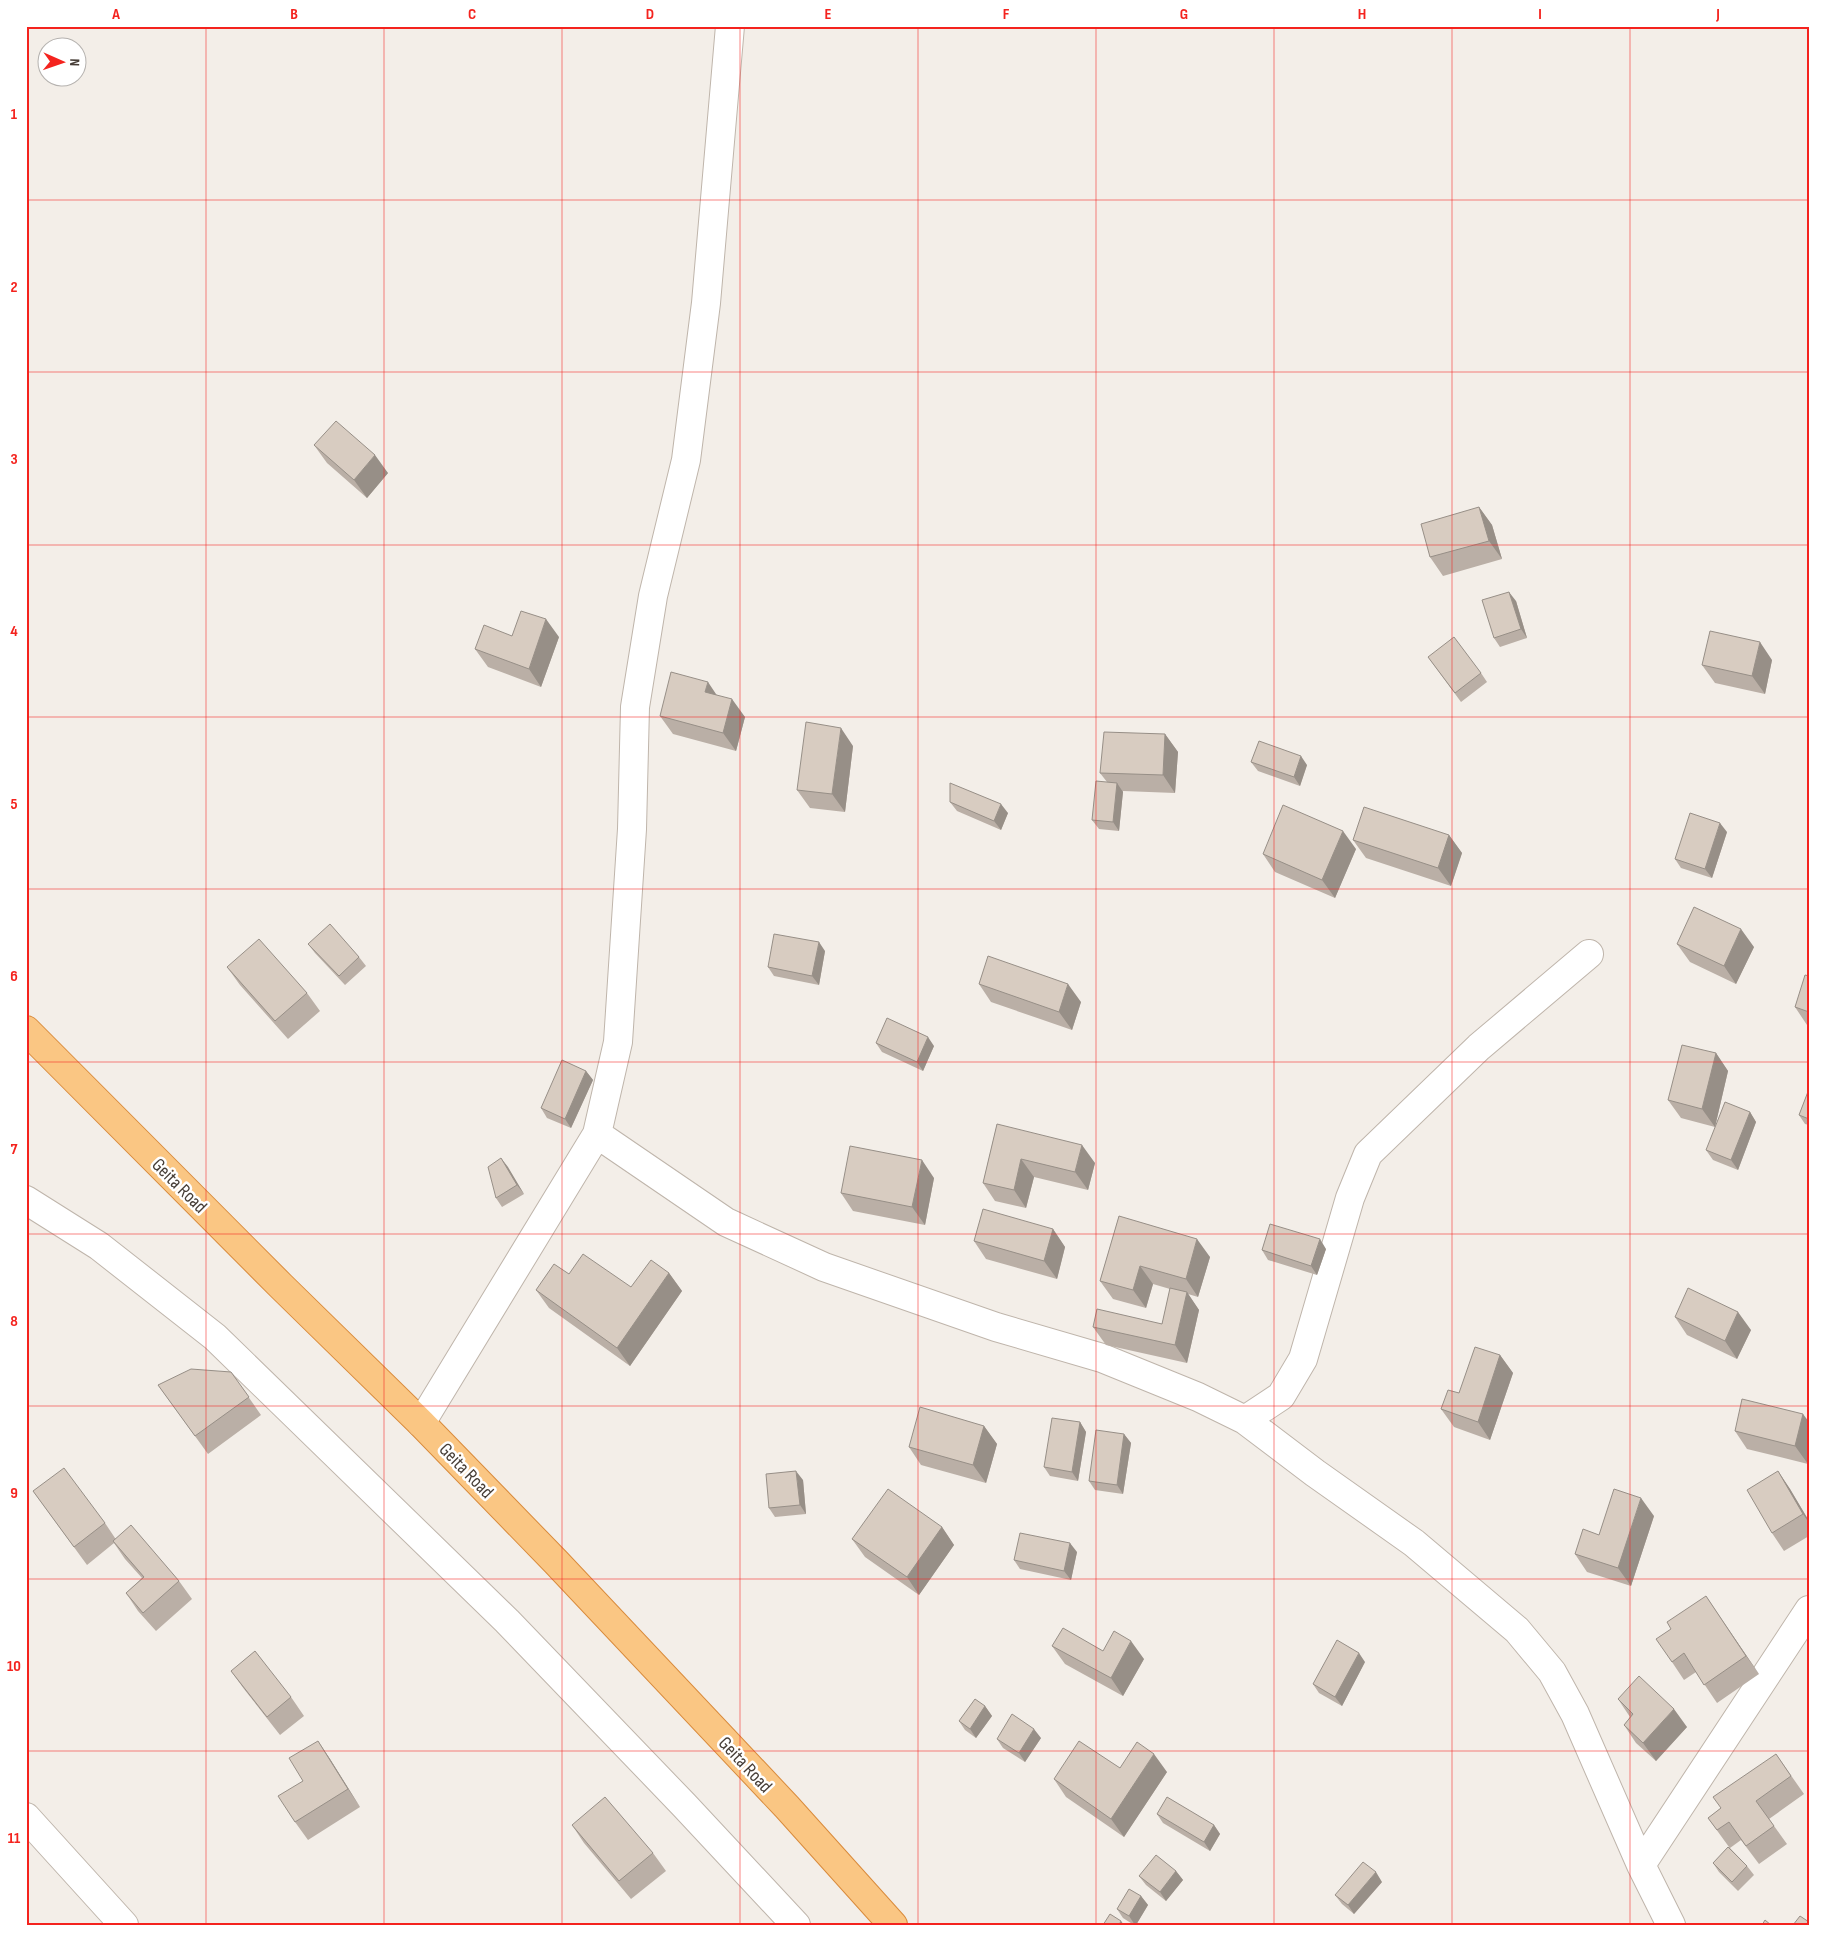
<svg xmlns="http://www.w3.org/2000/svg" width="1835" height="1951" font-family="'Sofia Sans Condensed',sans-serif">
	<style>
		.lines { fill: none; stroke-linecap: round; stroke-linejoin: round }
		.minor-casing { stroke: #bfb5ab; stroke-width: 30 }
		.trunk-casing { stroke: #d98b3c; stroke-width: 30 }
		.minor { stroke: #fff; stroke-width: 28 }
		.trunk { stroke: #fac683; stroke-width: 28 }
		.wall { fill: #baafa6 }
		.shaded-wall { fill: #978f87 }
		.building { fill: #d8ccc1; stroke: #978f87 }
		.grid { fill: none; stroke: #f4231e; stroke-width: 1; stroke-opacity: 0.55 }
		.labels { text-anchor: middle; stroke-width: 5; stroke-linejoin: round; paint-order: stroke }
		.street-label { font-size: 19px; fill: #473e37; stroke: #fff }
		.neatline { fill: none; stroke: #f4231e; stroke-width: 2 }
		.grid-label { font-size: 16px; text-anchor: middle; font-weight: bold; fill: #f4231e }
	</style>
	<rect width="100%" height="100%" fill="#f3eee8"/>
	<g class="lines">
		<defs>
			<path id="minor" d="M597 1134 726 1222 824 1267 996 1327 1102 1358 1198 1397 1245 1420 1315 1473 1414 1543 1517 1630 1552 1672 1575 1714 1641 1865 1671 1925
				M26 1200 99 1246 215 1337 507 1621 684 1805 796 1925
				M1245 1420 1281 1396 1303 1359 1350 1198 1368 1154 1479 1047 1589 954
				M421 1423 597 1134 618 1042 632 829 635 707 653 596 686 460 706 303 730 26
				M26 1817 124 1925
				M1641 1865 1809 1610"/>
			<path id="trunk" d="M26 1030 281 1286 421 1423 556 1562 787 1807 893 1925"/>
		</defs>
		<!-- minor casing -->
		<use href="#minor" class="minor-casing"/>
		<!-- trunk casing -->
		<use href="#trunk" class="trunk-casing"/>
		<!-- minor -->
		<use href="#minor" class="minor"/>
		<!-- trunk -->
		<use href="#trunk" class="trunk"/>
	</g>
	<!-- wall -->
	<path class="wall" d="M314 445 388 473 367 498 327 463Z
		M1479 507 1492 525 1502 559 1443 576 1430 557Z
		M1516 601 1527 638 1500 647 1494 638Z
		M512 636 559 637 541 687 488 667 475 649Z
		M1428 657 1481 673 1487 682 1461 702Z
		M1772 660 1765 694 1715 683 1702 665Z
		M717 695 745 717 736 751 673 734 660 716Z
		M1165 734 1178 752 1175 793 1123 791 1119 831 1099 829 1092 820 1107 782 1100 773Z
		M853 746 845 812 810 808 797 790Z
		M1251 762 1307 765 1300 786 1258 771Z
		M950 802 1008 813 1001 830 957 811Z
		M1727 832 1712 878 1681 868 1675 859Z
		M1449 835 1462 853 1451 886 1366 858 1353 840Z
		M1356 849 1335 898 1275 872 1263 854Z
		M308 944 359 957 366 966 345 985 315 953Z
		M1677 944 1754 947 1736 984 1690 962Z
		M825 951 819 985 774 976 768 967Z
		M227 967 307 993 320 1011 288 1039 240 985Z
		M1809 976V1026L1807 1025 1795 1007Z
		M979 984 1081 1002 1072 1030 991 1002Z
		M876 1043 934 1046 923 1071 882 1052Z
		M1716 1053 1728 1071 1715 1127 1681 1118 1668 1100Z
		M586 1071 593 1080 571 1128 547 1118 541 1108Z
		M1809 1089V1125L1805 1124 1799 1115Z
		M1750 1112 1756 1122 1738 1170 1713 1160 1706 1150Z
		M997 1124 1095 1163 1088 1190 1034 1177 1026 1208 995 1201 983 1183Z
		M501 1158 524 1194 502 1207 496 1198Z
		M934 1178 925 1225 853 1211 841 1193Z
		M1119 1216 1210 1257 1198 1297 1188 1294 1199 1310 1187 1363 1106 1345 1093 1327 1162 1324 1170 1289 1153 1284 1146 1308 1113 1299 1100 1281Z
		M1053 1229 1065 1247 1057 1279 986 1259 974 1241Z
		M1326 1249 1317 1275 1268 1260 1262 1250Z
		M669 1273 682 1291 630 1366 549 1308 536 1290 631 1287Z
		M1675 1317 1751 1330 1737 1359 1687 1335Z
		M1500 1355 1513 1373 1490 1440 1454 1427 1441 1409Z
		M231 1372 261 1415 208 1454 158 1385Z
		M1803 1414 1808 1464 1747 1449 1735 1431Z
		M1080 1422 1086 1432 1078 1481 1050 1476 1044 1467Z
		M984 1426 997 1444 986 1483 921 1465 909 1447Z
		M1124 1434 1131 1443 1123 1494 1095 1490 1089 1481Z
		M1778 1471 1790 1489 1809 1521V1536L1784 1551 1772 1533Z
		M803 1480 806 1514 775 1517 769 1508Z
		M33 1491 105 1523 115 1538 179 1581 192 1599 156 1631 138 1611 126 1593 142 1578 125 1559 114 1543 87 1565Z
		M1654 1516 1631 1586 1587 1572 1575 1554 1599 1535Z
		M942 1527 954 1545 919 1595 865 1557 852 1539Z
		M1077 1552 1071 1580 1020 1569 1014 1560Z
		M1706 1596 1759 1674 1717 1703 1696 1672 1684 1680 1672 1662 1671 1629Z
		M1052 1646 1103 1651 1144 1659 1123 1696 1065 1664Z
		M1365 1662 1342 1706 1319 1693 1313 1684Z
		M231 1671 291 1697 304 1716 280 1735 244 1689Z
		M1618 1699 1687 1727 1656 1761 1636 1743 1624 1725 1630 1717Z
		M985 1706 992 1716 976 1738 965 1730 959 1721Z
		M1041 1738 1025 1762 1003 1748 997 1739Z
		M318 1741 330 1759 360 1807 308 1840 295 1822 303 1781Z
		M1776 1754 1804 1794 1769 1819 1787 1844 1759 1864 1741 1840 1730 1848 1747 1866 1754 1875 1738 1891 1719 1872 1713 1863 1729 1847 1708 1818 1721 1808Z
		M1120 1768 1167 1772 1124 1837 1066 1797 1054 1779Z
		M1157 1814 1214 1825 1220 1834 1210 1851 1163 1823Z
		M572 1825 653 1853 666 1871 631 1899 584 1843Z
		M1176 1871 1183 1880 1166 1901 1146 1885 1139 1876Z
		M1382 1882 1354 1914 1342 1904 1335 1895Z
		M1141 1896 1148 1905 1136 1925H1134L1123 1918 1117 1909Z"/>
	<!-- shaded-wall -->
	<path class="shaded-wall" d="M375 455 388 473 367 498 354 480Z
		M1479 507 1492 525 1502 559 1489 541Z
		M1509 592 1516 601 1527 638 1521 629Z
		M546 619 559 637 541 687 529 669Z
		M1760 642 1772 660 1765 694 1752 676Z
		M708 682 720 700 705 692Z
		M732 699 745 717 736 751 723 733Z
		M841 728 853 746 845 812 832 794Z
		M1165 734 1178 752 1175 793 1163 775Z
		M1301 756 1307 765 1300 786 1294 777Z
		M1117 783 1123 792 1119 831 1113 822Z
		M1001 804 1008 813 1001 830 994 821Z
		M1720 823 1727 832 1712 878 1705 869Z
		M1343 831 1356 849 1335 898 1322 880Z
		M1449 835 1462 853 1451 886 1438 868Z
		M1741 929 1754 947 1736 984 1724 966Z
		M819 942 825 951 819 985 812 976Z
		M1068 984 1081 1002 1072 1030 1059 1012Z
		M928 1037 934 1046 923 1071 917 1062Z
		M1716 1053 1728 1071 1715 1127 1702 1109Z
		M586 1071 593 1080 571 1128 565 1119Z
		M1750 1112 1756 1122 1738 1170 1731 1160Z
		M1082 1145 1095 1163 1088 1190 1075 1172Z
		M501 1158 508 1167 524 1194 517 1185Z
		M1021 1159 1034 1177 1026 1208 1014 1190Z
		M922 1160 934 1178 925 1225 912 1207Z
		M1053 1229 1065 1247 1057 1279 1044 1261Z
		M1197 1239 1210 1257 1198 1297 1186 1279Z
		M1320 1239 1326 1249 1317 1275 1311 1266Z
		M1140 1266 1153 1284 1146 1308 1133 1290Z
		M669 1273 682 1291 630 1366 617 1348Z
		M1187 1292 1199 1310 1187 1363 1175 1345Z
		M1738 1312 1751 1330 1737 1359 1725 1341Z
		M1500 1355 1513 1373 1490 1440 1478 1422Z
		M1803 1414 1809 1422V1461L1808 1464 1795 1446Z
		M1080 1422 1086 1432 1078 1481 1072 1472Z
		M984 1426 997 1444 986 1483 973 1465Z
		M1124 1434 1131 1443 1123 1494 1117 1485Z
		M796 1471 803 1480 806 1514 800 1505Z
		M1778 1471 1790 1489 1809 1521V1523L1803 1514Z
		M1641 1498 1654 1516 1631 1586 1618 1568Z
		M942 1527 954 1545 919 1595 907 1577Z
		M1070 1543 1077 1552 1071 1580 1064 1571Z
		M1706 1596 1718 1614 1759 1674 1746 1656Z
		M1131 1641 1144 1659 1123 1696 1111 1678Z
		M1359 1653 1365 1662 1342 1706 1335 1697Z
		M985 1706 992 1716 976 1738 970 1729Z
		M1674 1709 1687 1727 1656 1761 1643 1743Z
		M1034 1729 1041 1738 1025 1762 1019 1753Z
		M318 1741 330 1759 360 1807 348 1789Z
		M1154 1754 1167 1772 1124 1837 1111 1819Z
		M1214 1825 1220 1834 1210 1851 1204 1842Z
		M1176 1871 1183 1880 1166 1901 1160 1892Z
		M1376 1872 1382 1882 1354 1914 1348 1905Z
		M1141 1896 1148 1905 1136 1925H1135L1129 1916Z
		M1121 1921 1124 1925H1119Z"/>
	<!-- building -->
	<path class="building" d="M336 421 375 455 354 480 314 445Z
		M1479 507 1489 541 1430 557 1421 524Z
		M1509 592 1521 629 1494 638 1482 600Z
		M521 611 546 619 529 669 475 649 484 625 512 636Z
		M1710 631 1760 642 1752 676 1702 665Z
		M1454 637 1481 673 1455 693 1428 657Z
		M671 672 708 682 705 692 732 699 723 733 660 716Z
		M806 722 841 728 832 794 797 790Z
		M1104 732 1165 734 1163 775 1100 773Z
		M1259 741 1301 756 1294 777 1251 762Z
		M1096 781 1117 783 1113 822 1092 820Z
		M950 783 1001 804 994 821 950 802Z
		M1283 805 1343 831 1322 880 1263 854Z
		M1364 807 1449 835 1438 868 1353 840Z
		M1690 813 1720 823 1705 869 1675 859Z
		M1694 907 1741 929 1724 966 1677 944Z
		M330 924 359 957 339 976 308 944Z
		M774 934 819 942 812 976 768 967Z
		M259 939 307 993 275 1021 227 967Z
		M988 956 1068 984 1059 1012 979 984Z
		M1805 975 1809 976V1012L1795 1007Z
		M887 1018 928 1037 917 1062 876 1043Z
		M1682 1045 1716 1053 1702 1109 1668 1100Z
		M562 1060 586 1071 565 1119 541 1108Z
		M1809 1089V1119L1799 1115Z
		M1725 1102 1750 1112 1731 1160 1706 1150Z
		M997 1124 1082 1145 1075 1172 1021 1159 1014 1190 983 1183Z
		M850 1146 922 1160 912 1207 841 1193Z
		M501 1158 517 1185 496 1198 488 1167Z
		M983 1209 1053 1229 1044 1261 974 1241Z
		M1119 1216 1197 1239 1186 1279 1140 1266 1133 1290 1100 1281Z
		M1270 1224 1320 1239 1311 1266 1262 1250Z
		M583 1254 631 1287 651 1260 669 1273 617 1348 536 1290 554 1264 569 1274Z
		M1170 1288 1187 1292 1175 1345 1093 1327 1097 1309 1162 1324Z
		M1688 1288 1738 1312 1725 1341 1675 1317Z
		M1475 1347 1500 1355 1478 1422 1441 1409 1448 1390 1459 1393Z
		M191 1369 231 1372 249 1397 195 1436 158 1385Z
		M1742 1399 1803 1414 1795 1446 1735 1431Z
		M920 1407 984 1426 973 1465 909 1447Z
		M1052 1418 1080 1422 1072 1472 1044 1467Z
		M1096 1430 1124 1434 1117 1485 1089 1481Z
		M64 1468 105 1523 74 1547 33 1491Z
		M796 1471 800 1505 769 1508 766 1474Z
		M1778 1471 1803 1514 1772 1533 1747 1490Z
		M888 1489 942 1527 907 1577 852 1539Z
		M1614 1489 1641 1498 1618 1568 1575 1554 1583 1529 1599 1535Z
		M131 1525 179 1581 143 1613 126 1593 144 1577 113 1541Z
		M1020 1533 1070 1543 1064 1571 1014 1560Z
		M1706 1596 1746 1656 1704 1685 1684 1653 1672 1662 1656 1639 1671 1629 1667 1622Z
		M1063 1628 1103 1651 1114 1631 1131 1641 1111 1678 1052 1646Z
		M1337 1640 1359 1653 1335 1697 1313 1684Z
		M255 1651 291 1697 267 1717 231 1671Z
		M1639 1676 1674 1709 1643 1743 1624 1725 1633 1714 1618 1699Z
		M975 1699 985 1706 970 1729 959 1721Z
		M1012 1714 1034 1729 1019 1753 997 1739Z
		M318 1741 348 1789 295 1822 278 1796 303 1781 289 1758Z
		M1079 1741 1120 1768 1137 1742 1154 1754 1111 1819 1054 1779Z
		M1776 1754 1791 1776 1756 1801 1774 1826 1746 1846 1729 1822 1717 1830 1708 1818 1721 1808 1713 1797Z
		M605 1797 653 1853 619 1881 572 1825Z
		M1167 1797 1214 1825 1204 1842 1157 1814Z
		M1728 1847 1747 1866 1732 1882 1713 1863Z
		M1156 1855 1176 1871 1160 1892 1139 1876Z
		M1363 1862 1376 1872 1348 1905 1335 1895Z
		M1129 1889 1141 1896 1129 1916 1117 1909Z
		M1110 1914 1121 1921 1119 1925H1103Z
		M1800 1916 1809 1922V1925H1793Z
		M1765 1920 1771 1925H1762Z"/>
	<!-- grid -->
	<path class="grid" d="M206 26V1925M384 26V1925M562 26V1925M740 26V1925M918 26V1925M1096 26V1925M1274 26V1925M1452 26V1925M1630 26V1925M26 200H1809M26 372H1809M26 545H1809M26 717H1809M26 889H1809M26 1062H1809M26 1234H1809M26 1406H1809M26 1579H1809M26 1751H1809"/>
	<g class="labels">
		<!-- street labels -->
		<g class="street-label">
			<text transform="translate(180 1185) rotate(45)" y="7">Geita Road</text>
			<text transform="translate(467 1470) rotate(46)" y="7">Geita Road</text>
			<text transform="translate(746 1764) rotate(47)" y="7">Geita Road</text>
		</g>
	</g>
	<!-- border -->
	<rect width="1835" height="1951" fill="none" stroke="#ffffff" stroke-width="55"/>
	<!-- north arrow -->
	<g transform="translate(62 62) rotate(92)"><circle r="24" fill="#ffffff" stroke="#b5b2af"/>
	<path d="M0-4L9 19L0 12L-9 19Z" fill="#f4231e"/>
	<text y="-8" font-size="14" font-weight="bold" text-anchor="middle" fill="#473e37">N</text>
	</g>
	<rect x="28" y="28" width="1780" height="1896" class="neatline"/>
	<g class="grid-label">
		<text x="116" y="19">A</text>
		<text x="294" y="19">B</text>
		<text x="472" y="19">C</text>
		<text x="650" y="19">D</text>
		<text x="828" y="19">E</text>
		<text x="1006" y="19">F</text>
		<text x="1184" y="19">G</text>
		<text x="1362" y="19">H</text>
		<text x="1540" y="19">I</text>
		<text x="1718" y="19">J</text>
		<text x="14" y="119">1</text>
		<text x="14" y="292">2</text>
		<text x="14" y="464">3</text>
		<text x="14" y="636">4</text>
		<text x="14" y="809">5</text>
		<text x="14" y="981">6</text>
		<text x="14" y="1154">7</text>
		<text x="14" y="1326">8</text>
		<text x="14" y="1498">9</text>
		<text x="14" y="1671">10</text>
		<text x="14" y="1843">11</text>
	</g>
</svg>
